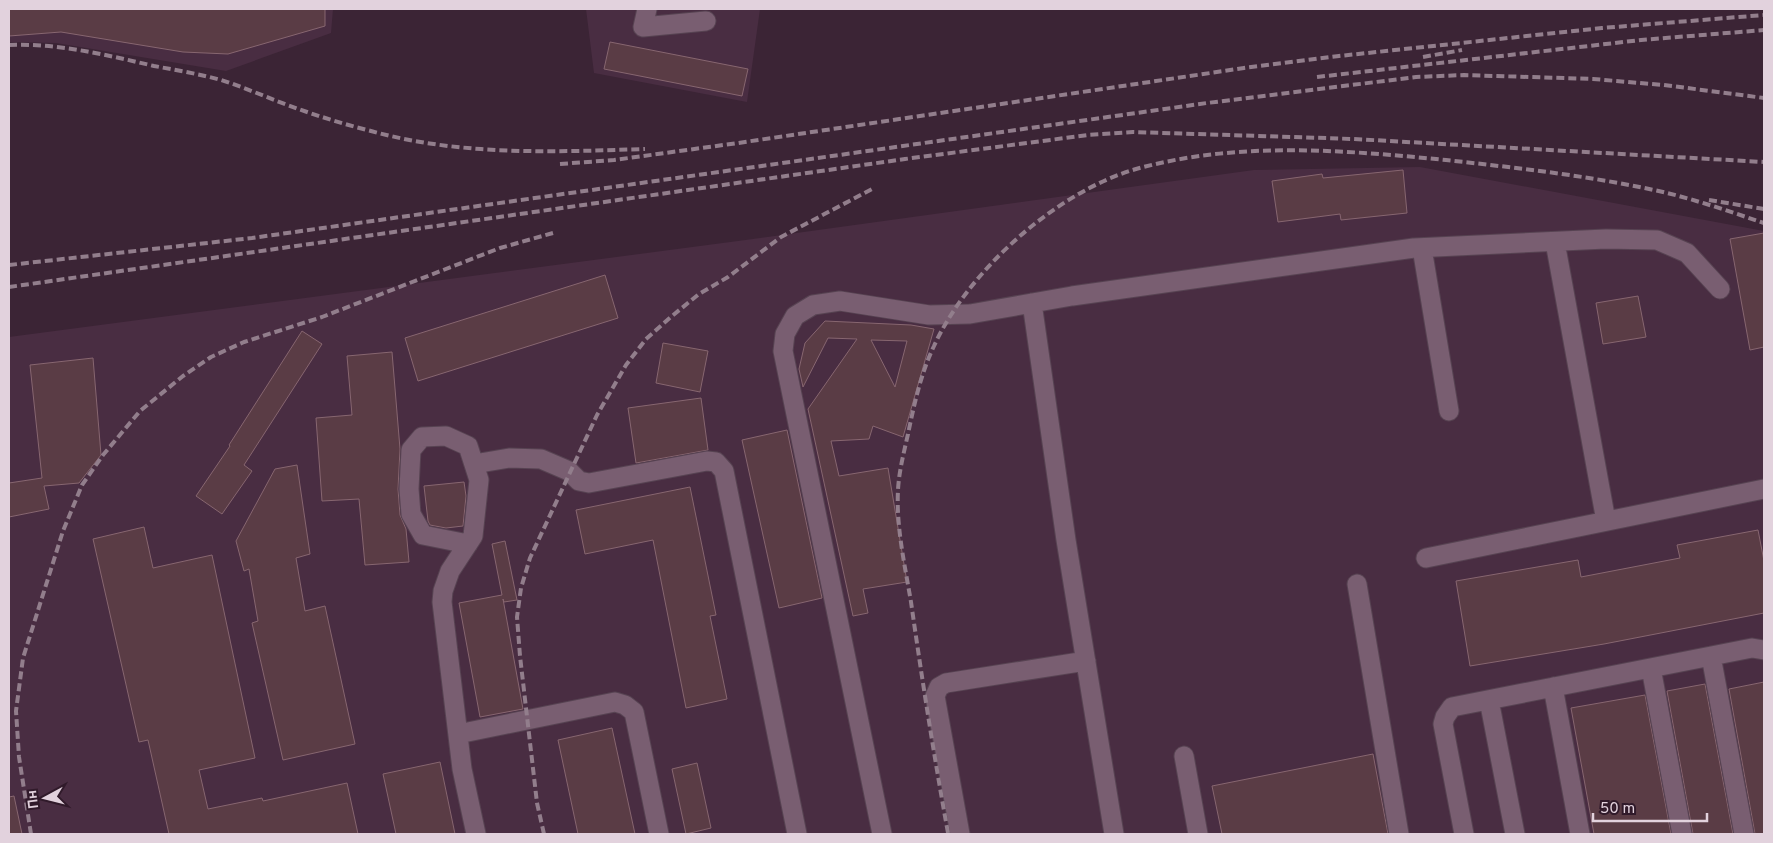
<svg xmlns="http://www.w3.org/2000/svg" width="1773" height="843" font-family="Overpass,sans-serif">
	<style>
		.built { fill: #492d42 }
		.building { fill: #5a3c45; stroke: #876670; fill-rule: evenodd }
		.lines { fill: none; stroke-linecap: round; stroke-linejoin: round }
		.minor-casing { stroke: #574352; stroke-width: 21 }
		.minor { stroke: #795e71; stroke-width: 19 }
		.rail { stroke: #927e8c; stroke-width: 4; stroke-dasharray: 8 4; stroke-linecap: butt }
	</style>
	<rect width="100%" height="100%" fill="#3b2435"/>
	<!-- built -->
	<path class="built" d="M9 9H333L331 33 226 71 56 43 9 42Z
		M586 9H760L747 102 594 73Z
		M1420 167 1764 231V834H9V337L738 241 1254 170Z"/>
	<!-- building -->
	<path class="building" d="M9 9H325V26L228 54 183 52 61 32 9 36Z
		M610 42 748 69 742 96 604 69Z
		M1403 170 1407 213 1341 220 1340 214 1278 222 1272 181 1322 174 1323 178Z
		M1764 233V347L1750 350 1730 239Z
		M605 275 618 318 418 381 405 338Z
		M1638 296 1646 337 1603 344 1596 303Z
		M825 321 911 325 934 329 903 437 873 426 869 439 831 441 839 476 888 468 907 582 863 589 868 613 853 616 808 409 857 339 828 338 803 387 799 369 805 343ZM871 340 907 341 895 387Z
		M302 331 322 344 244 465 252 471 222 514 196 496 230 446 229 445Z
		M663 343 708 351 700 392 656 383Z
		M392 352 400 449 398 489 400 515 406 529 409 562 365 565 359 499 322 501 316 418 352 415 347 356Z
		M93 358 101 455 79 483 44 486 49 509 9 517V483L42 478 30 365Z
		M701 398 708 450 636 463 628 408Z
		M787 430 822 598 779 608 742 440Z
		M297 465 310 554 296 558 305 611 325 606 355 744 283 760 252 623 258 621 249 569 244 571 236 541 275 469Z
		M464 482 466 496 463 526 446 528 430 525 428 521 424 486Z
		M690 487 716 615 710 616 727 699 686 708 653 540 585 554 576 510Z
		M144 527 153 568 212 555 255 758 199 770 208 809 262 798 263 801 347 783 358 834H169L148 740 139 742 93 539Z
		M1758 530 1764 561V613L1604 644 1470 666 1456 581 1578 560 1581 577 1680 558 1677 545Z
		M505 541 517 600 504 602 503 599 523 709 480 717 459 603 502 595 492 544Z
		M1764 682V834H1755L1729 689Z
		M1705 684 1733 834H1693L1667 691Z
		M1645 695 1671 834H1594L1571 708Z
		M612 728 635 834H578L558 740Z
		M1373 754 1388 834H1222L1212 786Z
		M440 762 455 834H396L383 774Z
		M697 763 711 828 686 834 672 769Z
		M14 796 22 834H9V797Z"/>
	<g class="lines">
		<defs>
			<path id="minor" d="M647 9 643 27 706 21
				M1555 242 1606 521
				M1422 248 1449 411
				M1032 303 1066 540 1114 834
				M474 464 509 458 541 459 569 471 579 481 589 483 707 461 716 462 724 471 797 834
				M468 544 423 535 411 514 409 489 411 450 422 437 446 436 468 446 479 480 473 536 450 571 443 591 442 602 462 769 476 834
				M1426 558 1764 489
				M1357 584 1399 834
				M1711 656 1744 834
				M1651 668 1682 834
				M1553 687 1580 834
				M1489 700 1515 834
				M458 734 615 702 625 705 634 712 659 834
				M1184 756 1198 834
				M882 834 783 351 785 334 795 316 813 305 840 301 929 315 970 314 1072 296 1414 248 1606 239 1657 240 1687 253 1720 289
				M960 834 935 696 939 687 946 683 1086 661
				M1464 834 1443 724 1445 717 1452 707 1752 648 1764 650"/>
		</defs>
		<!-- minor casing -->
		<use href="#minor" class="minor-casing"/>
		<!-- minor -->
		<use href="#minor" class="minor"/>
		<!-- rail -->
		<path class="rail" d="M9 45C58 43 107 55 154 66 176 70 199 74 221 80 240 86 259 94 277 101 308 113 339 123 371 131 461 156 553 152 645 149
			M1423 57 1462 50
			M1317 77 1641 40 1764 30
			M560 164 614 160 738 143 1244 68 1339 56 1602 28 1764 15
			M1709 200 1764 209
			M9 265 252 238 1207 103 1416 77 1464 75 1593 79 1664 85 1764 98
			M9 287 905 159 1088 135 1133 132 1354 139 1764 162
			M948 833C934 756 922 679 911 602 905 566 896 527 898 490 899 471 904 452 908 434 914 405 921 373 934 346 968 271 1056 192 1136 169 1237 141 1343 150 1446 160 1518 168 1592 176 1663 192 1697 200 1731 212 1764 223
			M31 834 19 757 16 711 23 658 63 531 82 485 103 455 140 411 183 376 211 357 244 342 322 317 500 248 553 233
			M544 834 537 803 520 656 517 617 521 588 530 558 597 415 626 365 646 339 672 316 699 294 728 277 781 237 872 189"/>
	</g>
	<!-- border -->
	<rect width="1773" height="843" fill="none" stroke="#e2d2dd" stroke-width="20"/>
	<!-- north arrow -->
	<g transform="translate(45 798) rotate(263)" stroke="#301a2a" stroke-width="4" paint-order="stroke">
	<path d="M0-4L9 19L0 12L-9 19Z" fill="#e2d2dd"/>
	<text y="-8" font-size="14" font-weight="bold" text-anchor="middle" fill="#e2d2dd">Пн</text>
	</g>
	<!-- scale -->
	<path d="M1593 813v8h114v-8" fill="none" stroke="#e2d2dd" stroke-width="2.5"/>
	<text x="1600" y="813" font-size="15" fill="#e2d2dd" stroke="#301a2a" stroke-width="4" paint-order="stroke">50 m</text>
</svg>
